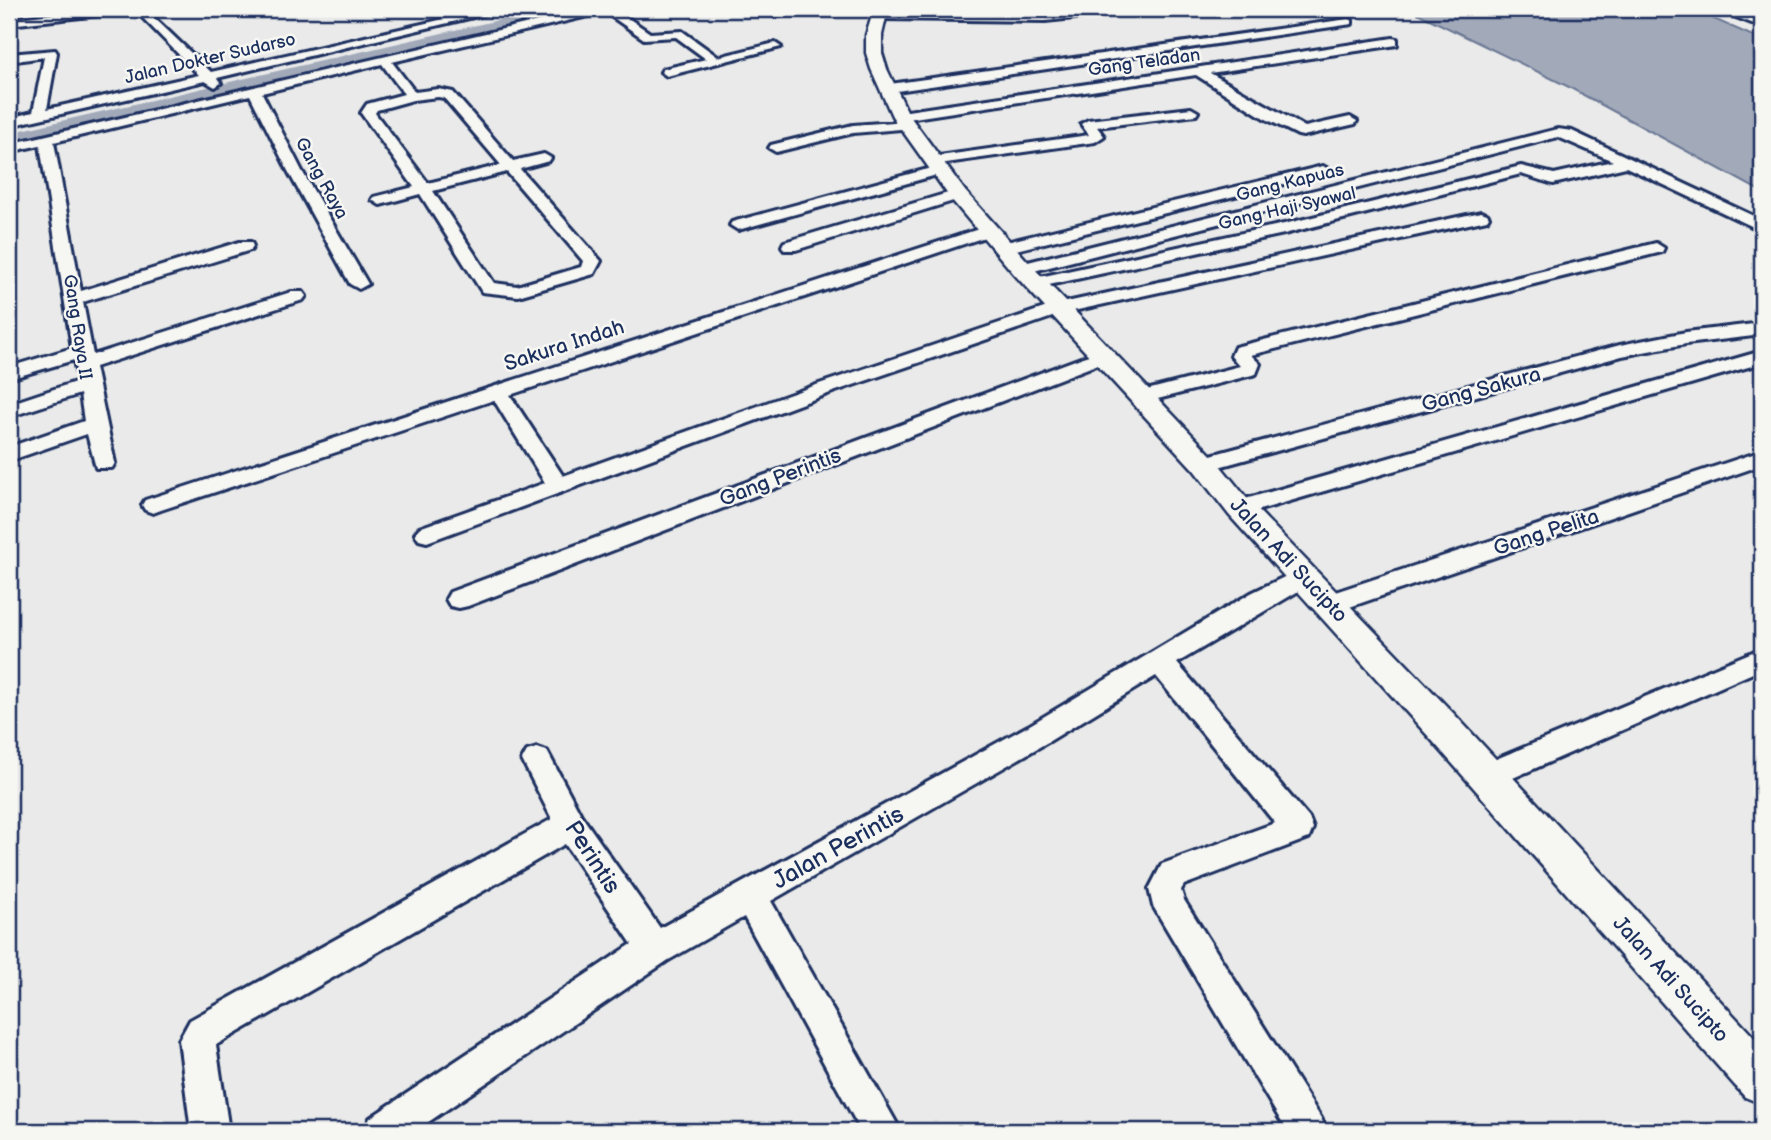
<svg xmlns="http://www.w3.org/2000/svg" width="1771" height="1140" font-family="'Balsamiq Sans',sans-serif">
	<style>
		.water { fill: #a2aaba; stroke: #6c7995; stroke-width: 2 }
		.lines { fill: none; stroke-linecap: round; stroke-linejoin: round }
		.river { fill: #a2aaba; fill-rule: evenodd }
		.minor-casing { stroke: #1b2f5e; stroke-width: 6 }
		.major-casing { stroke: #1b2f5e; stroke-width: 5 }
		.minor { fill: #f6f6f2; fill-rule: evenodd }
		.major { fill: #f6f6f2; fill-rule: evenodd }
		.labels { text-anchor: middle; stroke-width: 5; stroke-linejoin: round; paint-order: stroke }
		.far-street-label { font-size: 18px; fill: #1b2f5e; stroke: #f6f6f2 }
		.street-label { font-size: 21px; fill: #1b2f5e; stroke: #f6f6f2 }
		.near-street-label { font-size: 24px; fill: #1b2f5e; stroke: #f6f6f2 }
	</style>
	<rect width="100%" height="100%" fill="#e9eae9"/>
	<filter id="ink" filterUnits="userSpaceOnUse"><feTurbulence type="fractalNoise" baseFrequency=".0143" numOctaves="2"/><feDisplacementMap in="SourceGraphic" scale="14" xChannelSelector="R" yChannelSelector="G"/><feConvolveMatrix kernelMatrix="1 2 1 2 8 2 1 2 1" color-interpolation-filters="sRGB"/></filter>
	<g filter="url(#ink)">
		<!-- water -->
		<path class="water" d="M1409 9H1691L1762 40V192L1567 86Z"/>
		<g class="lines">
			<!-- river -->
			<path class="river" d="M546 9H574L566 14 9 145V133Z"/>
			<defs>
				<path id="minor" d="M98 9H132L126 12 9 25V19Z
					M134 9H145L211 72 488 9H507L217 78 221 83 215 87 205 81 9 126V118L33 112 44 57 9 62V54L55 50 57 53 47 109 199 75Z
					M589 9H615L650 33 682 31 718 57 775 43 781 47 667 76 661 72 663 69 706 59 676 37 644 39 605 12 392 62 415 92 438 89 453 92 513 161 544 154 551 158 549 161 520 169 601 261 594 274 518 296 482 292 420 194 380 205 372 200 374 197 414 187 361 113 367 104 404 94 382 64 262 93 302 171 368 284 359 289 350 284 288 171 250 95 54 142 81 291 239 242H251L253 246 251 250 83 302 93 355 291 292H303L306 296 303 300 95 367 115 463 112 468H96L87 434 9 461V447L84 421 80 394 9 417V404L78 381 74 360 9 379V367L72 348 40 145 9 152V144ZM438 97 444 98 501 165 428 183 375 113 377 110 413 100ZM507 172 583 261 581 267 517 286 494 283 433 191Z
					M785 9H828L822 12 774 16 768 13Z
					M1104 9H1141L1135 12 1045 21 879 19 873 16 879 13 1045 15Z
					M1715 9H1731L1762 20V27Z
					M1348 19 1352 20V24L890 92 884 88 890 84Z
					M1393 38 1397 39V45L1210 73 1305 127 1350 117 1357 121 1355 124 1303 136 1298 135 1264 118 1196 75 901 120 894 116 901 112Z
					M1191 108 1198 112 1196 115 1097 127 1104 136 1095 142 932 165 925 161 932 157 1089 135 1081 124 1088 120Z
					M908 121 915 125 913 128 853 133 776 152 769 148 771 145 853 125Z
					M1558 129 1572 131 1762 220V231L1626 167 1553 184 1521 174 1284 234 1035 288 1026 283 1035 278 1284 224 1521 166 1554 174 1613 161 1558 137 1022 274 1013 269 1016 265Z
					M939 166 946 170 944 173 738 230 730 225 732 222Z
					M1323 166 1330 170 1328 173 1004 253 996 248 998 244Z
					M958 190 966 195 963 198 796 250H784L782 246 784 242Z
					M1481 212 1487 214 1489 217 1487 220 1064 313 833 392 427 542 419 540 415 534 419 528 545 483 494 400 161 510 153 513 145 510 142 505 145 500 988 226 996 231 994 234 510 395 563 476 819 384 1053 305Z
					M1656 243 1664 248 1662 252 1251 355 1260 364 1256 374 1142 403 1135 401 1132 397 1135 393 1240 366 1231 356 1235 347Z
					M1762 323V335L1686 344 1622 356 1204 471 1196 469 1193 464 1196 459 1620 345 1686 332Z
					M1102 350 1112 356 1109 360 468 606 459 608 450 606 446 599 450 592Z
					M1762 351V363L1239 516 1231 513 1227 508 1231 503Z
					M1762 451V465L1338 611 1329 613 1320 611 1316 604 1320 597Z
					M1303 568 1312 571 1315 577 1312 583 1177 663 1309 818 1313 828 1309 838 1184 885 1181 890 1184 900 1321 1118 1327 1131H1287L1153 906 1149 889 1162 864 1275 823 1156 676 1048 742 771 901 901 1131H861L744 917 667 961 415 1131H364L370 1118 632 944 565 844 216 1045 229 1131H191L179 1040 190 1020 552 819 522 760 527 751 537 748 547 751 581 815 660 928 1028 726 1251 593Z
					M1762 648V669L1497 785 1487 789 1477 785 1472 776 1477 767Z"/>
				<path id="major" d="M874 9H888L882 35V53L887 69 909 115 965 191 1030 264 1214 458 1249 501 1455 715 1762 1046V1104L1745 1097 1429 737 1229 515 1194 470 1014 274 951 199 892 116 871 69 866 53V35Z"/>
			</defs>
			<!-- minor casing -->
			<use href="#minor" class="minor-casing"/>
			<!-- major casing -->
			<use href="#major" class="major-casing"/>
			<!-- minor -->
			<use href="#minor" class="minor"/>
			<!-- major -->
			<use href="#major" class="major"/>
		</g>
	</g>
	<g class="labels">
		<!-- far-street labels -->
		<g class="far-street-label">
			<text transform="translate(210 58) rotate(-13)" y="6">Jalan Dokter Sudarso</text>
			<text transform="translate(1144 62) rotate(-8)" y="6">Gang Teladan</text>
			<text transform="translate(322 178) rotate(61)" y="6">Gang Raya</text>
			<text transform="translate(1290 182) rotate(-14)" y="6">Gang Kapuas</text>
			<text transform="translate(1287 208) rotate(-13)" y="6">Gang Haji Syawal</text>
			<text transform="translate(78 327) rotate(81)" y="6">Gang Raya II</text>
		</g>
		<!-- street labels -->
		<g class="street-label">
			<text transform="translate(564 345) rotate(-18)" y="7">Sakura Indah</text>
			<text transform="translate(1481 389) rotate(-15)" y="7">Gang Sakura</text>
			<text transform="translate(780 477) rotate(-21)" y="7">Gang Perintis</text>
			<text transform="translate(1546 532) rotate(-18)" y="7">Gang Pelita</text>
			<text transform="translate(1289 560) rotate(47)" y="7">Jalan Adi Sucipto</text>
			<text transform="translate(1671 979) rotate(48)" y="7">Jalan Adi Sucipto</text>
		</g>
		<!-- near-street labels -->
		<g class="near-street-label">
			<text transform="translate(838 847) rotate(-29)" y="8">Jalan Perintis</text>
			<text transform="translate(593 857) rotate(57)" y="8">Perintis</text>
		</g>
	</g>
	<!-- margin -->
	<rect width="1771" height="1140" fill="none" stroke="#f6f6f2" stroke-width="35"/>
	<rect x="18" y="18" width="1736" height="1105" fill="none" stroke="#1b2f5e" stroke-width="2.5" filter="url(#ink)"/>
</svg>
